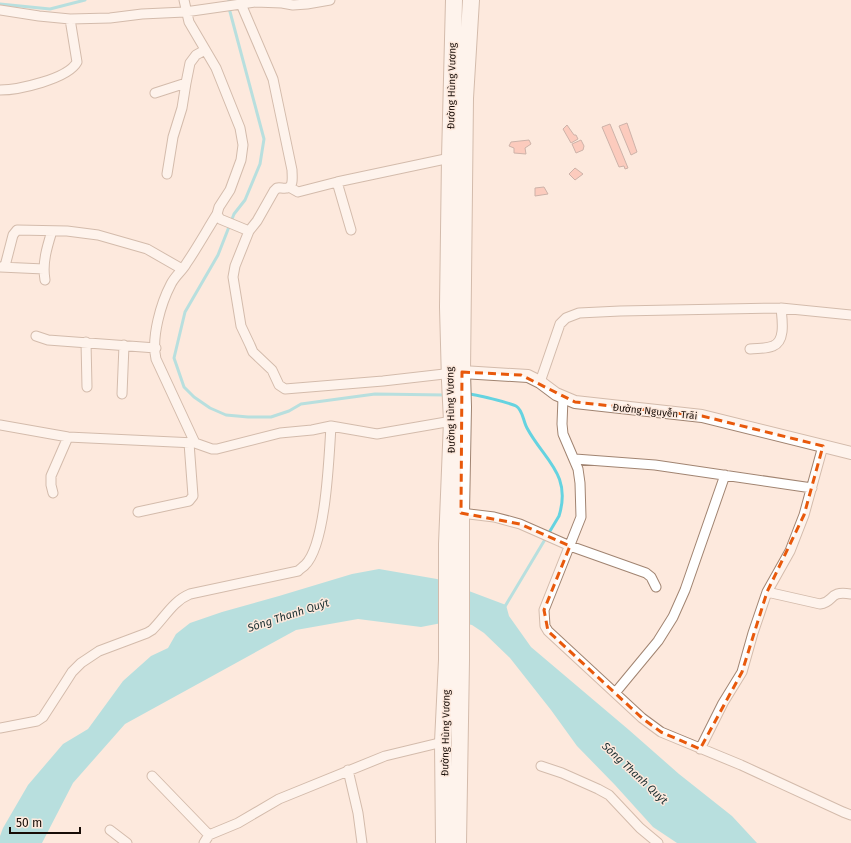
<svg xmlns="http://www.w3.org/2000/svg" width="851" height="843" font-family="'Fira Sans',sans-serif">
	<style>
		.water { fill: #65d3e0 }
		.lines { fill: none; stroke-linecap: round; stroke-linejoin: round }
		.stream { stroke: #65d3e0; stroke-width: 3 }
		.building { fill: #faa697; stroke: #93706a }
		.street-casing { stroke: #a18471; stroke-width: 11 }
		.secondary-casing { stroke: #a18471; stroke-width: 14 }
		.highway-casing { stroke: #a18471; stroke-width: 18 }
		.street { stroke: #fff; stroke-width: 9 }
		.secondary { stroke: #fff; stroke-width: 12 }
		.highway { stroke: #fff; stroke-width: 16 }
		.marked { fill: none; stroke: #e8590c; stroke-width: 3; stroke-dasharray: 8 5; stroke-linejoin: round }
		.labels { text-anchor: middle; stroke-width: 3; stroke-linejoin: round; paint-order: stroke }
		.street-label { font-size: 10px; fill: #170c06; stroke: #fde9dd }
		.water-label { font-size: 11px; font-style: italic; fill: #1a2f31; stroke: #fde9dd }
	</style>
	<rect width="100%" height="100%" fill="#fde9dd"/>
	<!-- water -->
	<path class="water" d="M379 569 437 579 506 605 509 616 531 647 629 730 679 774 732 816 757 843H677L653 827 615 785 577 746 551 710 510 658 484 633 472 625 452 621 421 627 358 619 296 630 125 724 73 783 42 843H0V836L3 828 28 785 63 744 88 729 123 681 151 656 168 648 176 634 190 623 222 612 279 596 352 574Z"/>
	<g class="lines">
		<!-- stream -->
		<path class="stream" d="M229 0V8L264 139 260 164 245 200 234 214 218 255 185 312 174 358 184 387 194 397 210 408 226 415 248 417H271L289 411 301 404 375 394 446 395
			M0 4 50 9 85 0
			M468 394C475 394 510 403 516 406 523 410 523 421 527 428 544 460 572 474 559 516L504 608"/>
	</g>
	<!-- building -->
	<path class="building" d="M627 123 637 152 631 155 619 126Z
		M610 124 628 168 625 169 624 166 619 167 602 127Z
		M567 125 574 135H576L578 139 571 143 563 129Z
		M529 140 531 144 525 148 526 154 514 153V148L509 146 511 142Z
		M581 140 584 146 583 150 576 153 572 144Z
		M575 168 583 174 575 180 569 174Z
		M544 187 548 194 535 196V188Z"/>
	<g class="lines">
		<defs>
			<path id="street" d="M184 0 189 22 216 68 240 128 243 145 241 160 230 190 219 207 217 214 220 219 249 231
				M241 4 273 79 292 170C292 176 294 187 287 188 283 189 280 187 277 188L274 191 257 221 249 231 235 266 233 277 241 326 250 345 253 352 272 370 279 385 285 389 383 381 453 373
				M0 10 39 16 70 19 110 18 142 14 185 12 255 2 282 3 293 5 307 4 330 0
				M0 90C18 90 68 79 77 62L70 19
				M155 93 186 83
				M167 174 173 137 182 108 186 83 190 63 196 55 205 50
				M337 182 351 230
				M289 187 298 192 337 182 450 158
				M217 214C207 230 197 248 186 264 182 271 175 276 171 284 161 303 151 337 156 359L195 443 212 449H217L280 433 312 430 331 426 377 434 452 421
				M5 266 13 235 17 230 67 231 98 235 147 249 182 269
				M0 267 44 269
				M45 280C42 263 47 247 52 231
				M36 336 48 340 156 348
				M86 342 87 387
				M750 349C757 348 766 349 773 346 786 341 782 319 781 308
				M540 382 560 324 566 318 579 313 620 311 781 308 851 315
				M122 394 124 345
				M563 398 562 424 563 434 578 469 580 483 581 517 544 610 545 626 548 631 642 718 661 732 741 765 843 812 851 815
				M0 425 68 437 195 443
				M575 459 655 465 812 488
				M53 493 51 485V476L68 437
				M138 512 189 501 193 496 189 443
				M461 513 494 517 520 524 570 546 646 573 651 577 656 587
				M767 592 820 604C835 602 828 590 851 594
				M615 693 658 641 673 617 685 590 725 475
				M0 728 37 721 43 717 65 683 72 672 81 663 99 651 147 633 152 630C165 617 173 601 190 594L298 571C300 569 303 567 305 565 326 545 329 456 331 426
				M700 749 723 703 742 672 753 633 767 592 790 551 804 515 823 446
				M541 766 562 773 598 789 609 795 640 828 658 843
				M348 770 358 813 362 843
				M152 776 209 835
				M110 830 127 843
				M204 843 209 835 238 823 279 799 385 756 443 742"/>
			<path id="secondary" d="M462 372 528 376 540 382 556 394 575 402 702 416 851 453"/>
			<path id="highway" d="M444 843 443 742 447 660V544L452 421 450 381 448 307 450 158 454 0
				M458 843 461 660V513L463 407 462 372 465 98 471 0"/>
		</defs>
		<!-- street casing -->
		<use href="#street" class="street-casing"/>
		<!-- secondary casing -->
		<use href="#secondary" class="secondary-casing"/>
		<!-- highway casing -->
		<use href="#highway" class="highway-casing"/>
		<!-- street -->
		<use href="#street" class="street"/>
		<!-- secondary -->
		<use href="#secondary" class="secondary"/>
		<!-- highway -->
		<use href="#highway" class="highway"/>
	</g>
	<!-- marked area -->
	<path d="M0 0H851V843H0ZM462 372 521 375 575 402 702 416 823 446 804 515 767 592 742 672 700 749 661 732 642 718 548 631 544 610 570 546 520 524 461 513Z" fill="#fde9dd" fill-opacity=".55" fill-rule="evenodd"/>
	<path class="marked" d="M462 372 521 375 575 402 702 416 823 446 804 515 767 592 742 672 700 749 661 732 642 718 548 631 544 610 570 546 520 524 461 513Z"/>
	<g class="labels">
		<!-- street labels -->
		<g class="street-label">
			<text transform="translate(451 86) rotate(-89)" y="4">Đường Hùng Vương</text>
			<text transform="translate(450 410) rotate(-91)" y="4">Đường Hùng Vương</text>
			<text transform="translate(655 411) rotate(6)" y="4">Đường Nguyễn Trãi</text>
			<text transform="translate(445 733) rotate(-89)" y="4">Đường Hùng Vương</text>
		</g>
		<!-- water labels -->
		<g class="water-label">
			<text transform="translate(288 615) rotate(-18)" y="4">Sông Thanh Quýt</text>
			<text transform="translate(635 773) rotate(43)" y="4">Sông Thanh Quýt</text>
		</g>
	</g>
	<!-- scale -->
	<path d="M10 827v6h70v-6" fill="none" stroke="#170c06" stroke-width="2"/>
	<text x="16" y="827" font-size="12" fill="#170c06" stroke="#fde9dd" stroke-width="3" paint-order="stroke">50 m</text>
</svg>
